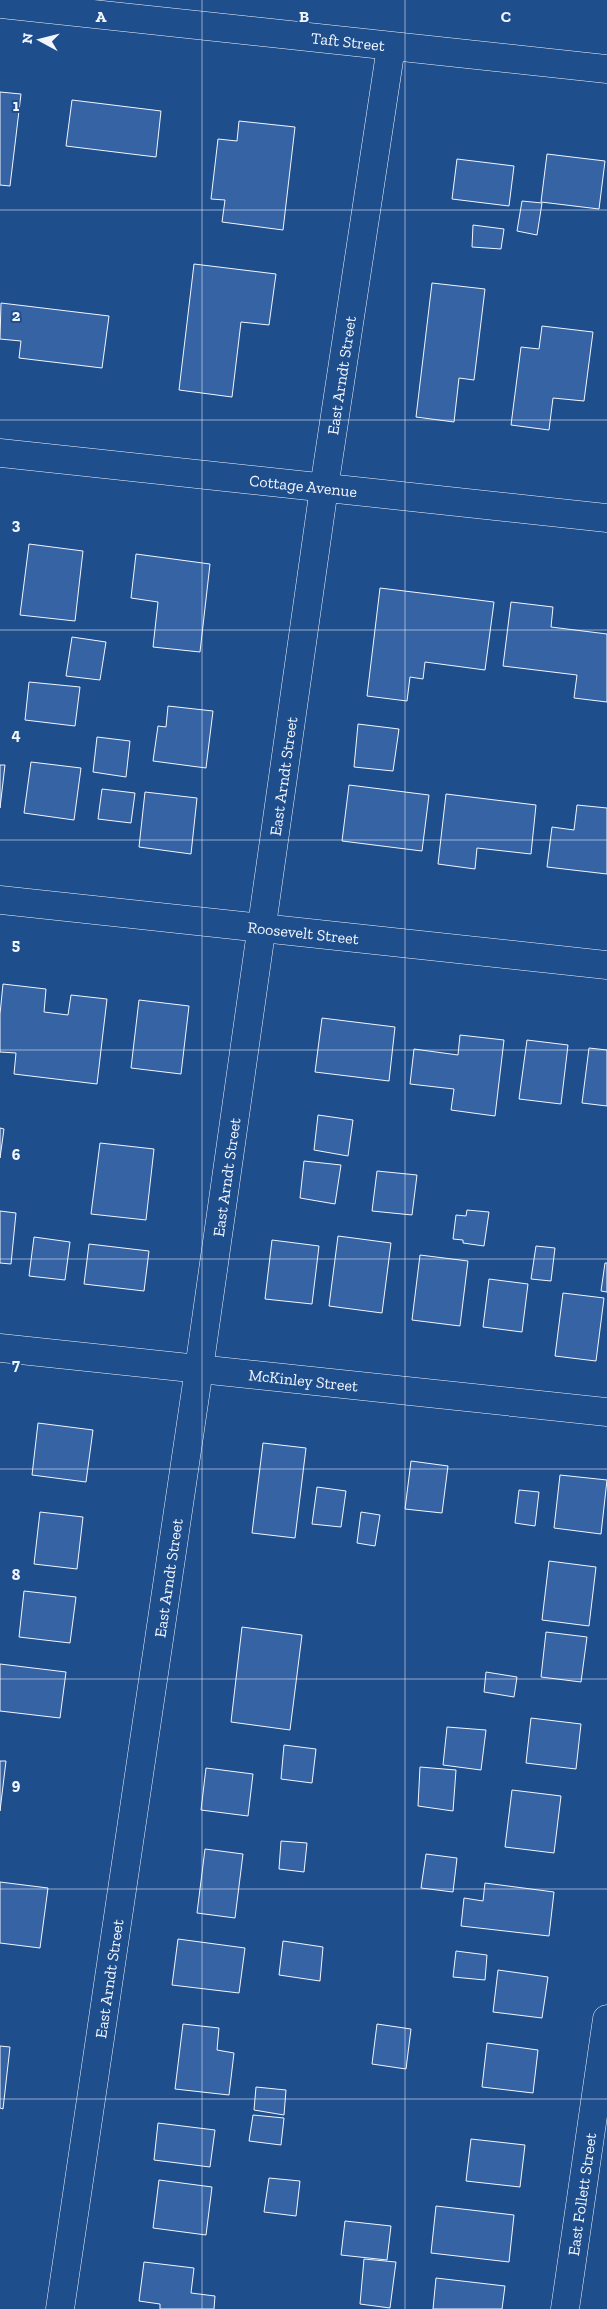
<svg xmlns="http://www.w3.org/2000/svg" width="607" height="2309" font-family="'Zilla Slab',serif">
	<style>
		.building { fill: #3563a3; stroke: #f2f6ff }
		.lines { fill: none; stroke-linecap: round; stroke-linejoin: round }
		.minor-casing { stroke: #f2f6ff; stroke-width: 29 }
		.minor { stroke: #1f4e8c; stroke-width: 28 }
		.grid { fill: none; stroke: #f2f6ff; stroke-width: 1; stroke-opacity: 0.55 }
		.labels { text-anchor: middle; stroke-width: 4; stroke-linejoin: round; paint-order: stroke }
		.street-label { font-size: 16px; fill: #f2f6ff; stroke: #1f4e8c }
		.grid-label { font-size: 16px; text-anchor: middle; font-weight: bold; fill: #f2f6ff; stroke: #1f4e8c; stroke-width: 4; stroke-linejoin: round; paint-order: stroke }
	</style>
	<rect width="100%" height="100%" fill="#1f4e8c"/>
	<!-- building -->
	<path class="building" d="M0 92 21 94 10 186 0 185Z
		M72 100 161 111 156 157 66 146Z
		M239 121 295 127 283 230 222 222 225 200 211 199 218 139 237 141Z
		M547 154 605 161 599 209 541 202Z
		M457 159 514 166 509 206 452 199Z
		M522 201 542 203 537 235 517 231Z
		M473 225 504 229 501 249 472 247Z
		M194 264 276 274 269 325 241 322 232 397 179 390Z
		M432 283 485 289 474 380 459 378 454 422 416 417Z
		M1 303 109 316 102 368 19 358 21 341 0 339Z
		M542 326 593 332 584 401 553 398 549 430 511 425 521 347 539 349Z
		M29 544 83 551 75 621 20 615Z
		M136 554 210 564 200 652 153 647 158 602 131 598Z
		M380 588 494 602 485 670 425 662 423 679 410 677 407 701 367 696Z
		M511 602 553 607 551 627 607 634V702L574 698 577 675 503 666Z
		M72 637 106 642 100 680 66 676Z
		M29 682 80 687 75 726 25 720Z
		M168 706 213 711 206 768 153 761 158 726 166 727Z
		M358 724 399 729 393 771 354 767Z
		M97 737 130 741 126 777 93 772Z
		M31 762 81 768 74 820 24 813Z
		M0 765H5L0 808Z
		M349 785 429 795 422 851 342 841Z
		M102 789 135 793 131 823 98 819Z
		M145 792 197 798 191 854 139 847Z
		M446 794 536 805 531 854 477 848 475 869 438 864Z
		M577 805 607 808V874L547 867 552 827 574 830Z
		M3 984 46 989 44 1012 68 1015 71 995 107 999 97 1084 14 1074 16 1053 0 1052V1014Z
		M139 1000 189 1006 181 1074 131 1068Z
		M322 1018 395 1027 389 1081 315 1072Z
		M460 1035 504 1040 495 1116 451 1110 454 1089 410 1084 414 1049 458 1055Z
		M527 1040 568 1045 561 1104 519 1099Z
		M589 1048 607 1050V1106L582 1103Z
		M318 1115 353 1120 348 1156 314 1150Z
		M0 1128 4 1129 0 1158Z
		M100 1143 154 1149 146 1220 91 1214Z
		M304 1161 341 1165 335 1204 300 1198Z
		M377 1171 417 1175 412 1215 372 1211Z
		M467 1210 489 1212 484 1246 463 1243V1240L453 1239 456 1215 466 1216Z
		M0 1211 16 1213 11 1264 0 1263Z
		M338 1236 391 1243 382 1313 329 1306Z
		M34 1237 70 1242 65 1280 29 1276Z
		M272 1240 319 1246 312 1304 265 1299Z
		M89 1244 149 1251 144 1291 84 1284Z
		M536 1246 555 1248 551 1281 531 1279Z
		M420 1255 468 1261 460 1326 412 1320Z
		M605 1263H607V1292L601 1291Z
		M489 1279 528 1284 522 1332 483 1327Z
		M563 1293 604 1298 596 1361 555 1356Z
		M38 1423 93 1430 86 1482 32 1475Z
		M263 1443 306 1448 295 1538 252 1533Z
		M411 1461 448 1466 442 1513 405 1509Z
		M560 1475 607 1480 601 1534 554 1528Z
		M317 1487 346 1491 341 1527 312 1524Z
		M519 1490 539 1492 535 1526 515 1523Z
		M40 1512 83 1517 77 1569 34 1564Z
		M361 1512 380 1515 375 1546 357 1543Z
		M549 1561 596 1567 589 1626 542 1620Z
		M24 1591 76 1597 70 1643 19 1637Z
		M242 1627 302 1635 290 1730 231 1722Z
		M546 1632 587 1637 581 1682 541 1677Z
		M0 1664 66 1672 60 1718 0 1711Z
		M486 1672 517 1677 514 1697 484 1692Z
		M531 1718 581 1724 576 1769 526 1763Z
		M447 1727 486 1730 481 1770 443 1765Z
		M284 1745 316 1749 312 1783 281 1779Z
		M0 1761H6L0 1811Z
		M420 1767 456 1770 453 1811 418 1806Z
		M206 1768 253 1774 248 1816 201 1810Z
		M512 1790 561 1796 554 1853 505 1847Z
		M281 1841 307 1843 304 1872 279 1869Z
		M205 1849 243 1854 235 1918 197 1913Z
		M426 1854 457 1858 453 1892 421 1888Z
		M0 1882 48 1888 40 1948 0 1943Z
		M485 1883 554 1892 549 1936 461 1926 464 1898 483 1901Z
		M178 1939 245 1948 239 1993 172 1985Z
		M283 1941 323 1947 320 1981 279 1975Z
		M456 1951 487 1955 485 1980 453 1977Z
		M498 1970 548 1977 542 2018 493 2012Z
		M183 2024 219 2028 217 2050 234 2053 229 2095 175 2089Z
		M377 2024 411 2029 406 2069 372 2064Z
		M487 2043 538 2050 533 2093 482 2087Z
		M0 2046 10 2047 3 2109 0 2108Z
		M256 2087 286 2090 284 2115 254 2110Z
		M253 2115 284 2118 281 2145 249 2141Z
		M158 2123 215 2130 210 2167 154 2160Z
		M471 2139 525 2145 520 2187 466 2181Z
		M269 2178 300 2181 296 2216 264 2212Z
		M159 2180 212 2187 206 2235 153 2228Z
		M436 2206 514 2215 509 2262 431 2253Z
		M345 2221 391 2226 387 2260 341 2255Z
		M364 2259 396 2262 390 2308 360 2304Z
		M144 2262 194 2268 191 2293 215 2296 214 2309H160V2304L139 2301Z
		M436 2278 505 2286 502 2309H433Z"/>
	<g class="lines">
		<defs>
			<g id="minor">
				<path id="s1" d="M0 4 607 69"/>
				<path id="s2" d="M0 453 607 518"/>
				<path id="s3" d="M0 900 607 965"/>
				<path id="s4" d="M0 1348 607 1412"/>
				<path id="s5" d="M60 2309 199 1369 324 488 391 47"/>
				<path id="s6" d="M565 2309 607 2019"/>
			</g>
		</defs>
		<!-- minor casing -->
		<use href="#minor" class="minor-casing"/>
		<!-- minor -->
		<use href="#minor" class="minor"/>
	</g>
	<!-- grid -->
	<path class="grid" d="M202 0V2309M405 0V2309M0 210H607M0 420H607M0 630H607M0 840H607M0 1050H607M0 1259H607M0 1469H607M0 1679H607M0 1889H607M0 2099H607"/>
	<g class="labels">
		<!-- street labels -->
		<g class="street-label">
			<text dy="6" stroke="none"><textPath href="#s1" startOffset="350">Taft Street</textPath></text>
			<text dy="6" stroke="none"><textPath href="#s5" startOffset="1954">East Arndt Street</textPath></text>
			<text dy="6" stroke="none"><textPath href="#s2" startOffset="305">Cottage Avenue</textPath></text>
			<text dy="6" stroke="none"><textPath href="#s5" startOffset="1549">East Arndt Street</textPath></text>
			<text dy="6" stroke="none"><textPath href="#s3" startOffset="305">Roosevelt Street</textPath></text>
			<text dy="6" stroke="none"><textPath href="#s5" startOffset="1144">East Arndt Street</textPath></text>
			<text dy="6" stroke="none"><textPath href="#s4" startOffset="305">McKinley Street</textPath></text>
			<text dy="6" stroke="none"><textPath href="#s5" startOffset="739">East Arndt Street</textPath></text>
			<text dy="6" stroke="none"><textPath href="#s5" startOffset="334">East Arndt Street</textPath></text>
			<text dy="6" stroke="none"><textPath href="#s6" startOffset="116">East Follett Street</textPath></text>
		</g>
	</g>
	<g class="grid-label">
		<text x="101" y="22">A</text>
		<text x="304" y="22">B</text>
		<text x="506" y="22">C</text>
		<text x="16" y="111">1</text>
		<text x="16" y="321">2</text>
		<text x="16" y="530">3</text>
		<text x="16" y="740">4</text>
		<text x="16" y="950">5</text>
		<text x="16" y="1160">6</text>
		<text x="16" y="1370">7</text>
		<text x="16" y="1580">8</text>
		<text x="16" y="1790">9</text>
	</g>
	<!-- north arrow -->
	<g transform="translate(40 40) rotate(277)" stroke="#1f4e8c" stroke-width="4" paint-order="stroke">
	<path d="M0-4L9 19L0 12L-9 19Z" fill="#f2f6ff"/>
	<text y="-8" font-size="14" font-weight="bold" text-anchor="middle" fill="#f2f6ff">N</text>
	</g>
</svg>
